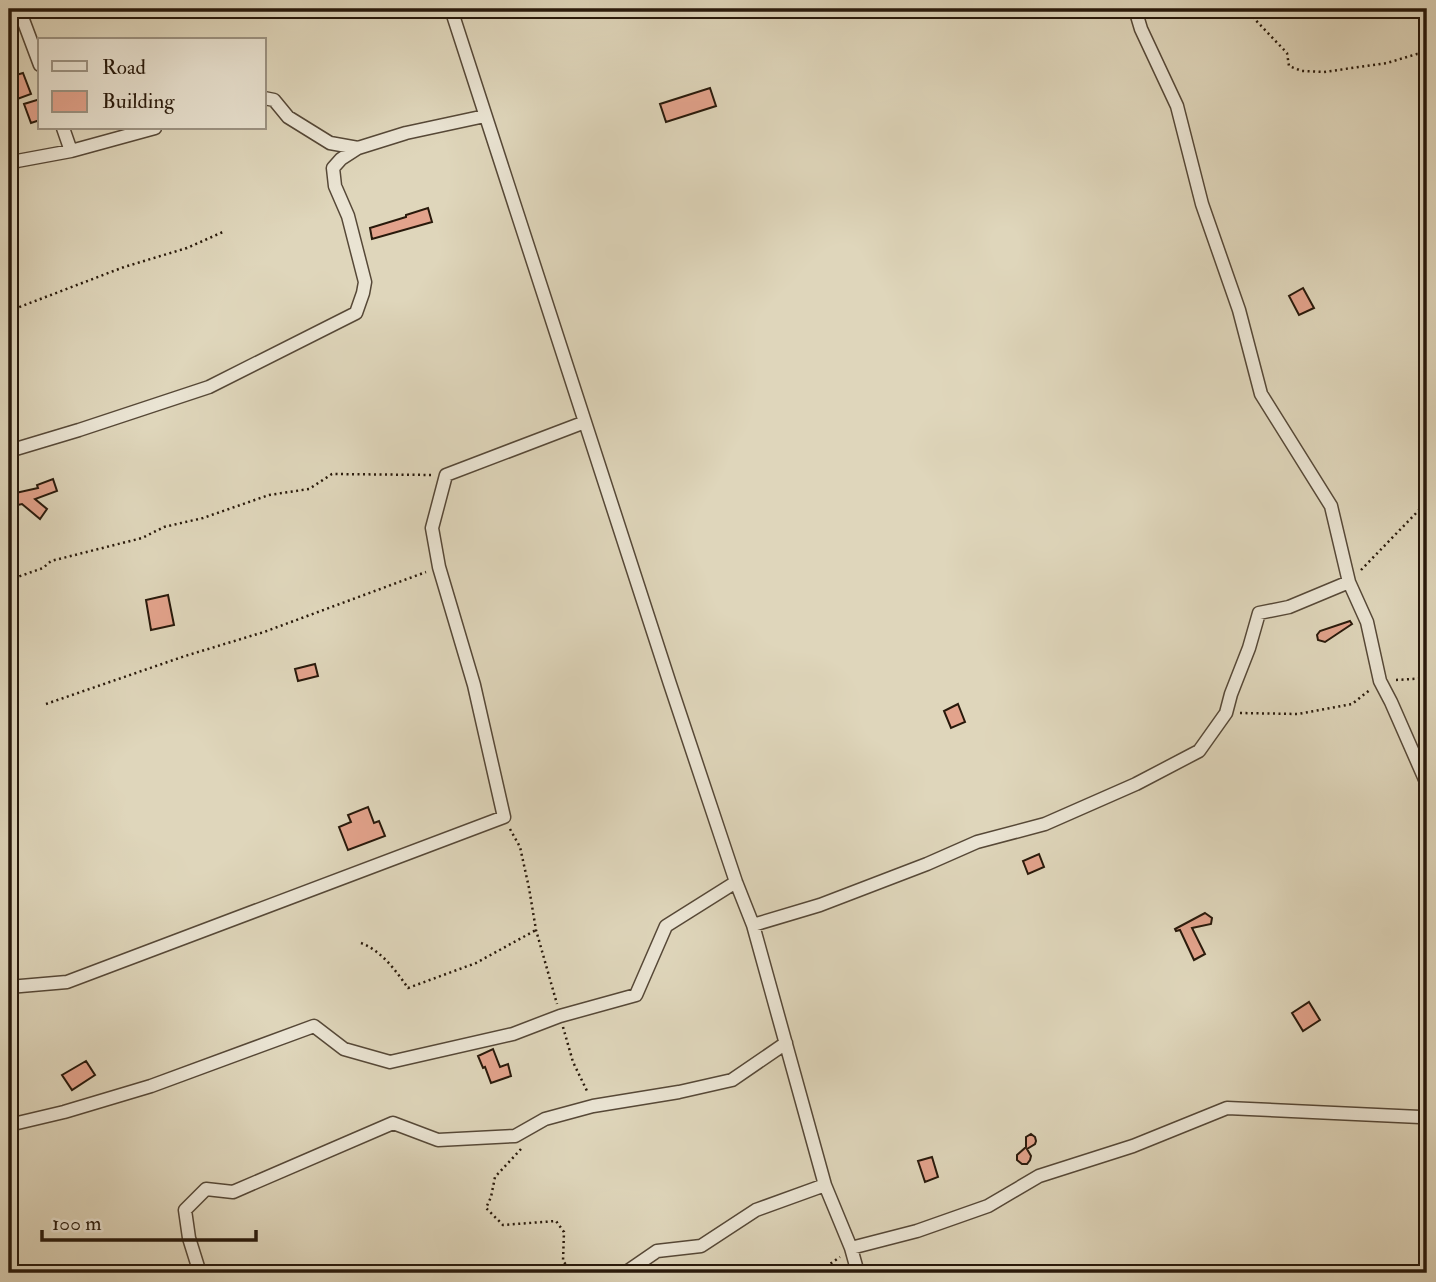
<svg xmlns="http://www.w3.org/2000/svg" width="1436" height="1282" font-family="'IM FELL Double Pica',serif">
	<style>
		.building { fill: #e3a38c; stroke: #28190b; stroke-width: 2 }
		.lines { fill: none; stroke-linecap: round; stroke-linejoin: round }
		.minor-casing { stroke: #564837; stroke-width: 15 }
		.path { stroke: #28190b; stroke-width: 2.5; stroke-dasharray: 2 3.5; stroke-linecap: butt }
		.minor { stroke: #eae4d3; stroke-width: 12 }
	</style>
	<rect width="100%" height="100%" fill="#dfd6bb"/>
	<filter id="stains"><feTurbulence type="fractalNoise" baseFrequency=".00286" numOctaves="4"/><feColorMatrix values="0 0 0 0 .2 0 0 0 0 .09 0 0 0 0 .02 0 0 0 .5 -.17"/></filter>
	<radialGradient id="worn" r=".72"><stop offset=".6" stop-color="#630" stop-opacity="0"/><stop offset="1" stop-color="#630" stop-opacity=".3"/></radialGradient>
	<!-- building -->
	<path class="building" d="M23 73 31 94 9 102V77Z
		M710 88 716 106 666 122 660 104Z
		M40 99V120L31 123 24 104Z
		M428 208 432 222 372 239 370 228 406 217V215Z
		M1303 288 1314 308 1299 315 1289 296Z
		M53 479 57 491 35 499 47 509 40 519 22 504 13 506 11 494 38 488 37 485Z
		M168 595 174 625 151 630 146 600Z
		M1350 621 1352 624 1325 642 1318 640 1317 635 1320 631Z
		M315 664 318 676 298 681 295 669Z
		M958 704 965 722 951 728 944 711Z
		M368 807 374 823 379 821 385 836 348 850 339 827 351 822 348 815Z
		M1039 854 1044 867 1028 874 1023 861Z
		M1205 913 1212 918 1211 924 1192 928 1205 954 1194 960 1180 930 1176 931 1175 929Z
		M1309 1002 1320 1020 1303 1031 1292 1013Z
		M493 1049 500 1067 508 1064 511 1076 491 1083 485 1067 483 1068 478 1056Z
		M86 1061 95 1075 72 1090 62 1075Z
		M1031 1134 1035 1137 1036 1141 1035 1144 1027 1149 1031 1156 1030 1160 1027 1164H1022L1017 1160V1155L1026 1147V1137Z
		M932 1157 938 1177 925 1182 918 1161Z"/>
	<g class="lines">
		<defs>
			<path id="minor" d="M19 9 40 65
				M451 9 670 684 736 882 753 925 825 1185 851 1248 858 1273
				M1135 9 1141 29 1177 106 1202 204 1239 310 1261 394 1331 506 1349 582 1367 622 1380 681 1391 702 1427 784
				M264 98 274 100 288 117 330 143 358 148
				M63 128 71 151
				M9 165 17 161 71 151 155 128
				M9 451 79 430 209 387 356 313 363 293 365 282 348 216 335 186 333 168 341 159 358 148 406 133 485 116
				M753 925 820 905 927 864 977 842 1045 824 1136 784 1199 751 1226 713 1231 694 1249 648 1259 613 1289 607 1349 582
				M9 987 67 982 504 817 474 685 439 567 432 528 446 475 585 422
				M9 1125 64 1112 151 1086 314 1026 344 1049 390 1062 513 1034 560 1016 636 995 666 926 736 882
				M851 1248 917 1231 988 1206 1039 1176 1133 1146 1227 1108 1420 1117 1427 1120
				M203 1273 199 1270 189 1238 185 1210 206 1189 233 1192 393 1123 438 1140 515 1136 545 1119 593 1106 679 1092 732 1080 786 1043
				M625 1273 657 1251 701 1246 756 1210 825 1185"/>
		</defs>
		<!-- minor casing -->
		<use href="#minor" class="minor-casing"/>
		<!-- path -->
		<path class="path" d="M1245 9 1287 53 1289 66 1302 71 1324 72 1387 63 1417 54H1427
			M9 43 17 41
			M9 311 124 267 187 248 225 231
			M1361 570 1422 507 1427 503
			M9 580 43 568 51 561 142 538 164 527 203 518 269 495 309 489 332 474 433 475
			M1396 680 1427 678
			M46 704 185 656 264 632 426 572
			M1240 713 1298 714 1352 704 1371 689
			M510 829 520 847 529 888 536 930 557 1004
			M361 943C382 951 396 971 408 988L476 963 536 930
			M563 1027 573 1062 588 1093
			M521 1149 495 1177 491 1197 486 1208 503 1225 556 1221 564 1232 563 1261 573 1273
			M817 1273 840 1257"/>
		<!-- minor -->
		<use href="#minor" class="minor"/>
	</g>
	<!-- margin -->
	<rect width="1436" height="1282" fill="none" stroke="#dfd6bb" stroke-width="35"/>
	<rect x="10" y="10" width="1415" height="1261" fill="none" stroke="#28190b" stroke-width="3.5"/>
	<rect x="18" y="18" width="1401" height="1247" fill="none" stroke="#28190b" stroke-width="2"/>
	<!-- legend -->
	<rect x="38" y="38" width="228" height="91" fill="#eae4d3" stroke="#9c9383" stroke-width="2"/>
	<rect x="52" y="61" width="35" height="10" fill="#eae4d3" stroke="#9c9383" stroke-width="2"/>
	<text x="102" y="74" font-size="21" fill="#28190b">Road</text>
	<rect x="52" y="91" width="35" height="21" fill="#e3a38c" stroke="#9c9383" stroke-width="2"/>
	<text x="102" y="108" font-size="21" fill="#28190b">Building</text>
	<!-- scale -->
	<path d="M42 1230v10h214v-10" fill="none" stroke="#28190b" stroke-width="3.5"/>
	<text x="52" y="1230" font-size="21" fill="#28190b" stroke="#eae4d3" stroke-width="5" paint-order="stroke">100 m</text>
	<rect width="100%" height="100%" filter="url(#stains)"/>
	<rect width="100%" height="100%" fill="url(#worn)"/>
</svg>
